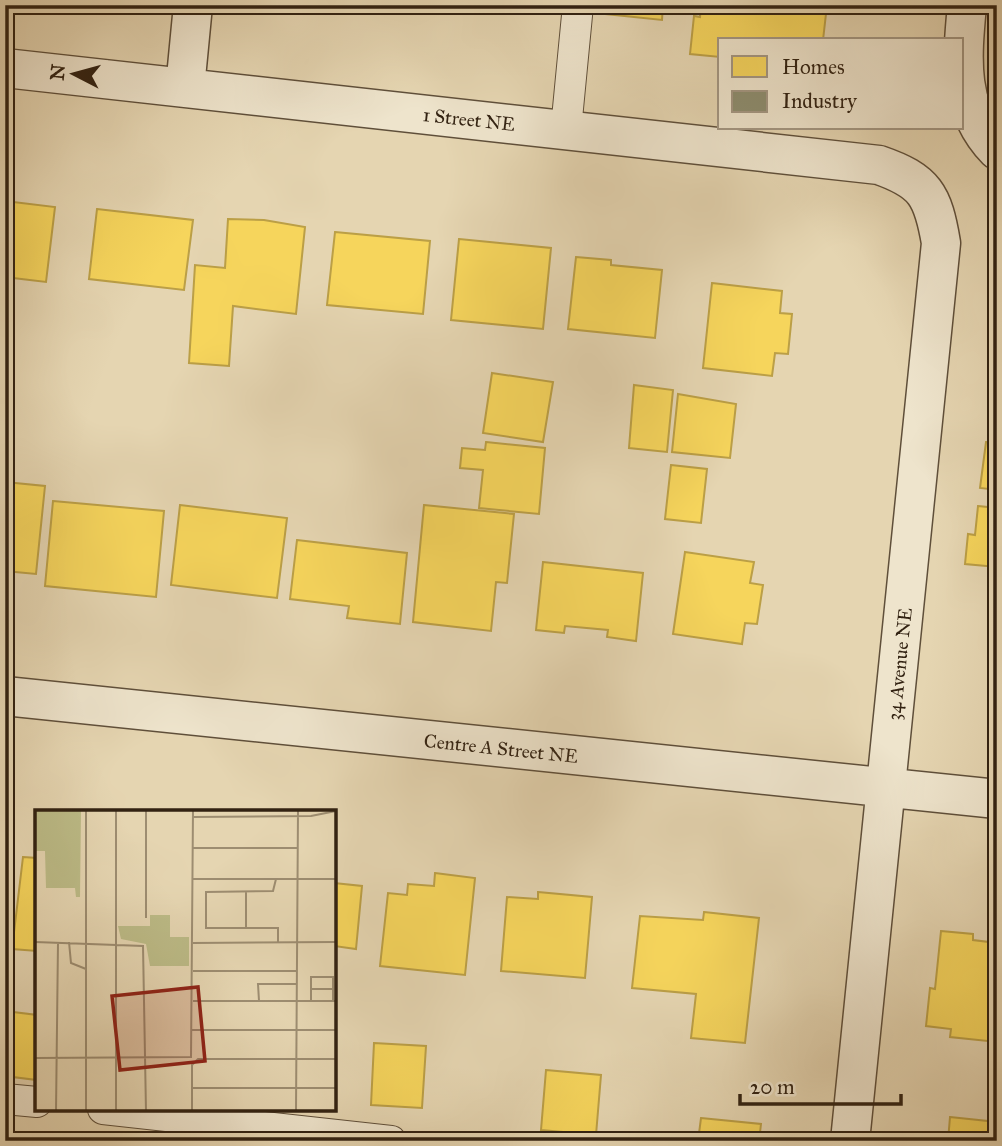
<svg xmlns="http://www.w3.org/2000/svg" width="1002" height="1146" font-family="'IM FELL Great Primer',serif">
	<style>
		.homes { fill: #f6d55c; stroke: #bb9f46; stroke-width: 2 }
		.industry { fill: #8c8c6e; stroke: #716c52; stroke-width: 2 }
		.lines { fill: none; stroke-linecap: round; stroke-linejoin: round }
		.service-casing { stroke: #5f4f3a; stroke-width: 32 }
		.minor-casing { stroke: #5f4f3a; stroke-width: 41 }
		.service { stroke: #eee4cc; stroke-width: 30 }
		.minor { stroke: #eee4cc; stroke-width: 38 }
		.labels { text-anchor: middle; stroke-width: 7; stroke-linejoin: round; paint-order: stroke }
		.street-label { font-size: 19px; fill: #322212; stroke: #eee4cc }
		.inset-road { fill: none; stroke: #9d8d71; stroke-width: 2 }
		.view { fill: #8f2418; fill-opacity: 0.15; stroke: #8f2418; stroke-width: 3.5 }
		.inset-edge { fill: none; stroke: #322212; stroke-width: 3.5 }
	</style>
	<rect width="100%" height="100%" fill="#e5d5b1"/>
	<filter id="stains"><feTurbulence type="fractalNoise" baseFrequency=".00286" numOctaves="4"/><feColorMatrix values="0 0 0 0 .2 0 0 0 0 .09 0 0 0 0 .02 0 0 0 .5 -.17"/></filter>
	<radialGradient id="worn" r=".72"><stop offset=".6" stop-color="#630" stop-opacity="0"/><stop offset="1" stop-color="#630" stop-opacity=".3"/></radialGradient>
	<!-- homes -->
	<path class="homes" d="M607 5H663L662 20 606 14Z
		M701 5H827L823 40H720V57L690 54 694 16 700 17Z
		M5 201 55 207 46 282 5 277Z
		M97 209 193 220 184 290 89 279Z
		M228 219 264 220 305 227 296 314 233 306 229 366 189 363 195 265 225 268Z
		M335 232 430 241 423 314 327 305Z
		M459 239 551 248 543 329 451 320Z
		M576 257 611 260V265L662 270 655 338 568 329Z
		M712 283 782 291 780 313 792 314 788 354 775 353 772 376 703 368Z
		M997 346V387H992Z
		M492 373 553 382 543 442 483 433Z
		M634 385 673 390 667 452 629 448Z
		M678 394 736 404 730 458 672 452Z
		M486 442 545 448 539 514 479 508 483 470 460 468 462 448 485 450Z
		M986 442 997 443V490L980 488Z
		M671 465 707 469 701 523 665 519Z
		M5 482 45 486 36 574 5 571Z
		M53 501 164 511 156 597 45 586Z
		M180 505 287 518 277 598 171 585Z
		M424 505 514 514 507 583 496 582 491 631 413 622Z
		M978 506 997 508V567L965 564 968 534 975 535Z
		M297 540 407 553 400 624 347 618 349 606 290 599Z
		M685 552 754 562 750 583 763 585 757 624 745 623 742 644 673 634Z
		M543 562 643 573 636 641 607 637 608 630 565 626 564 633 536 630Z
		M997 608V696L989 695Z
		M23 857 37 858V951L12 949Z
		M435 873 475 878 465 975 380 966 388 893 407 895 408 884 434 886Z
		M334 883 362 886 356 949 334 946Z
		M538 892 592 897 585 978 501 971 507 897 538 899Z
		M704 912 759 918 745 1043 691 1038 696 994 632 988 640 916 703 920Z
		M941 931 973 934V940L997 943V1042L950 1037 951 1029 926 1026 930 988 935 989Z
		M5 1011 37 1015V1080L5 1076Z
		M374 1043 426 1046 422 1108 371 1105Z
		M546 1070 601 1075 596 1135 541 1130Z
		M950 1117 997 1122V1141H948Z
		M701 1118 761 1124 759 1141H698Z
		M5 1137 45 1141H5Z"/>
	<!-- industry -->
	<path class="industry" d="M426 5H509L508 14Z"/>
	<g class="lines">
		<defs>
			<path id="service" d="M566 129 578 5
				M5 1099 37 1102
				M103 1109 391 1141"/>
			<path id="minor" d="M967 5C962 58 957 109 997 150
				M5 68 879 165C925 181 933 195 941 243L850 1141
				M185 88 193 5
				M5 696 997 799"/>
		</defs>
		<!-- service casing -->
		<use href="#service" class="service-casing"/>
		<!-- minor casing -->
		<use href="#minor" class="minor-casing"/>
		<!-- service -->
		<use href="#service" class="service"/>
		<!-- minor -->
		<use href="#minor" class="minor"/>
	</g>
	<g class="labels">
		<!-- street labels -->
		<g class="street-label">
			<text transform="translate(469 119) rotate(6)" y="7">1 Street NE</text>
			<text transform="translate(899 664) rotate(-84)" y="7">34 Avenue NE</text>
			<text transform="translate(501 748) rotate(6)" y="7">Centre A Street NE</text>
		</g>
	</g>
	<!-- overview -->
	<g transform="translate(35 810)">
		<rect width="301" height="301" fill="#e5d5b1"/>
		<path d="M0 0H46L45 87H41L40 78H11L10 41H0ZM115 105H135V127H154V156H115L111 134 86 129 83 116H115Z" fill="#bcbb87"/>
		<path class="inset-road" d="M111 0V108M158 7 276 6 301 1M158 38H263M158 69H301M241 69 238 81 171 82V118H243V132M211 118V82M0 132 108 136 111 301M34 132 36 153 51 159M158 133 301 132M158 161H261M276 179V167H298V179M158 191H301M224 191 223 174H261M276 191V179H298V191M157 220H301M0 248 156 247 158 0M157 278H301M21 301 23 132M51 301V0M81 301V0M157 301V255L163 249H301M261 301 263 0"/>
		<path class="view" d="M163 177 170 251 85 260 77 186Z"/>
		<rect width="301" height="301" class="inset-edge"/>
	</g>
	<!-- margin -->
	<rect width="1002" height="1146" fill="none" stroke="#e5d5b1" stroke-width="28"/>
	<rect x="7" y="7" width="988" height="1132" fill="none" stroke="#322212" stroke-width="3.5"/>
	<rect x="14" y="14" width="974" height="1118" fill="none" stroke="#322212" stroke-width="2"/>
	<!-- legend -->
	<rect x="718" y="38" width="245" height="91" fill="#eee4cc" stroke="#a39682" stroke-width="2"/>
	<rect x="732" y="56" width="35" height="21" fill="#f6d55c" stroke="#a39682" stroke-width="2"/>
	<text x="782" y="74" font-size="21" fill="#322212">Homes</text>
	<rect x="732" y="91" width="35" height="21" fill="#8c8c6e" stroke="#a39682" stroke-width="2"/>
	<text x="782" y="108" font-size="21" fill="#322212">Industry</text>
	<!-- north arrow -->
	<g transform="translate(74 74) rotate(276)" stroke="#eee4cc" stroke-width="5" paint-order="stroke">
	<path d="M0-5L12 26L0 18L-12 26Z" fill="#322212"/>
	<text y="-10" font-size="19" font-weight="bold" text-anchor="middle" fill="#322212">N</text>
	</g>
	<!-- scale -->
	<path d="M740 1094v10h161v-10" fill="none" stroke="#322212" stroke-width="3.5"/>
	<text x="750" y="1094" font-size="21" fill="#322212" stroke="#eee4cc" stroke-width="5" paint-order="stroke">20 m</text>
	<rect width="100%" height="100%" filter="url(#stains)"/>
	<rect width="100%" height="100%" fill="url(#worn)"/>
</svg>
